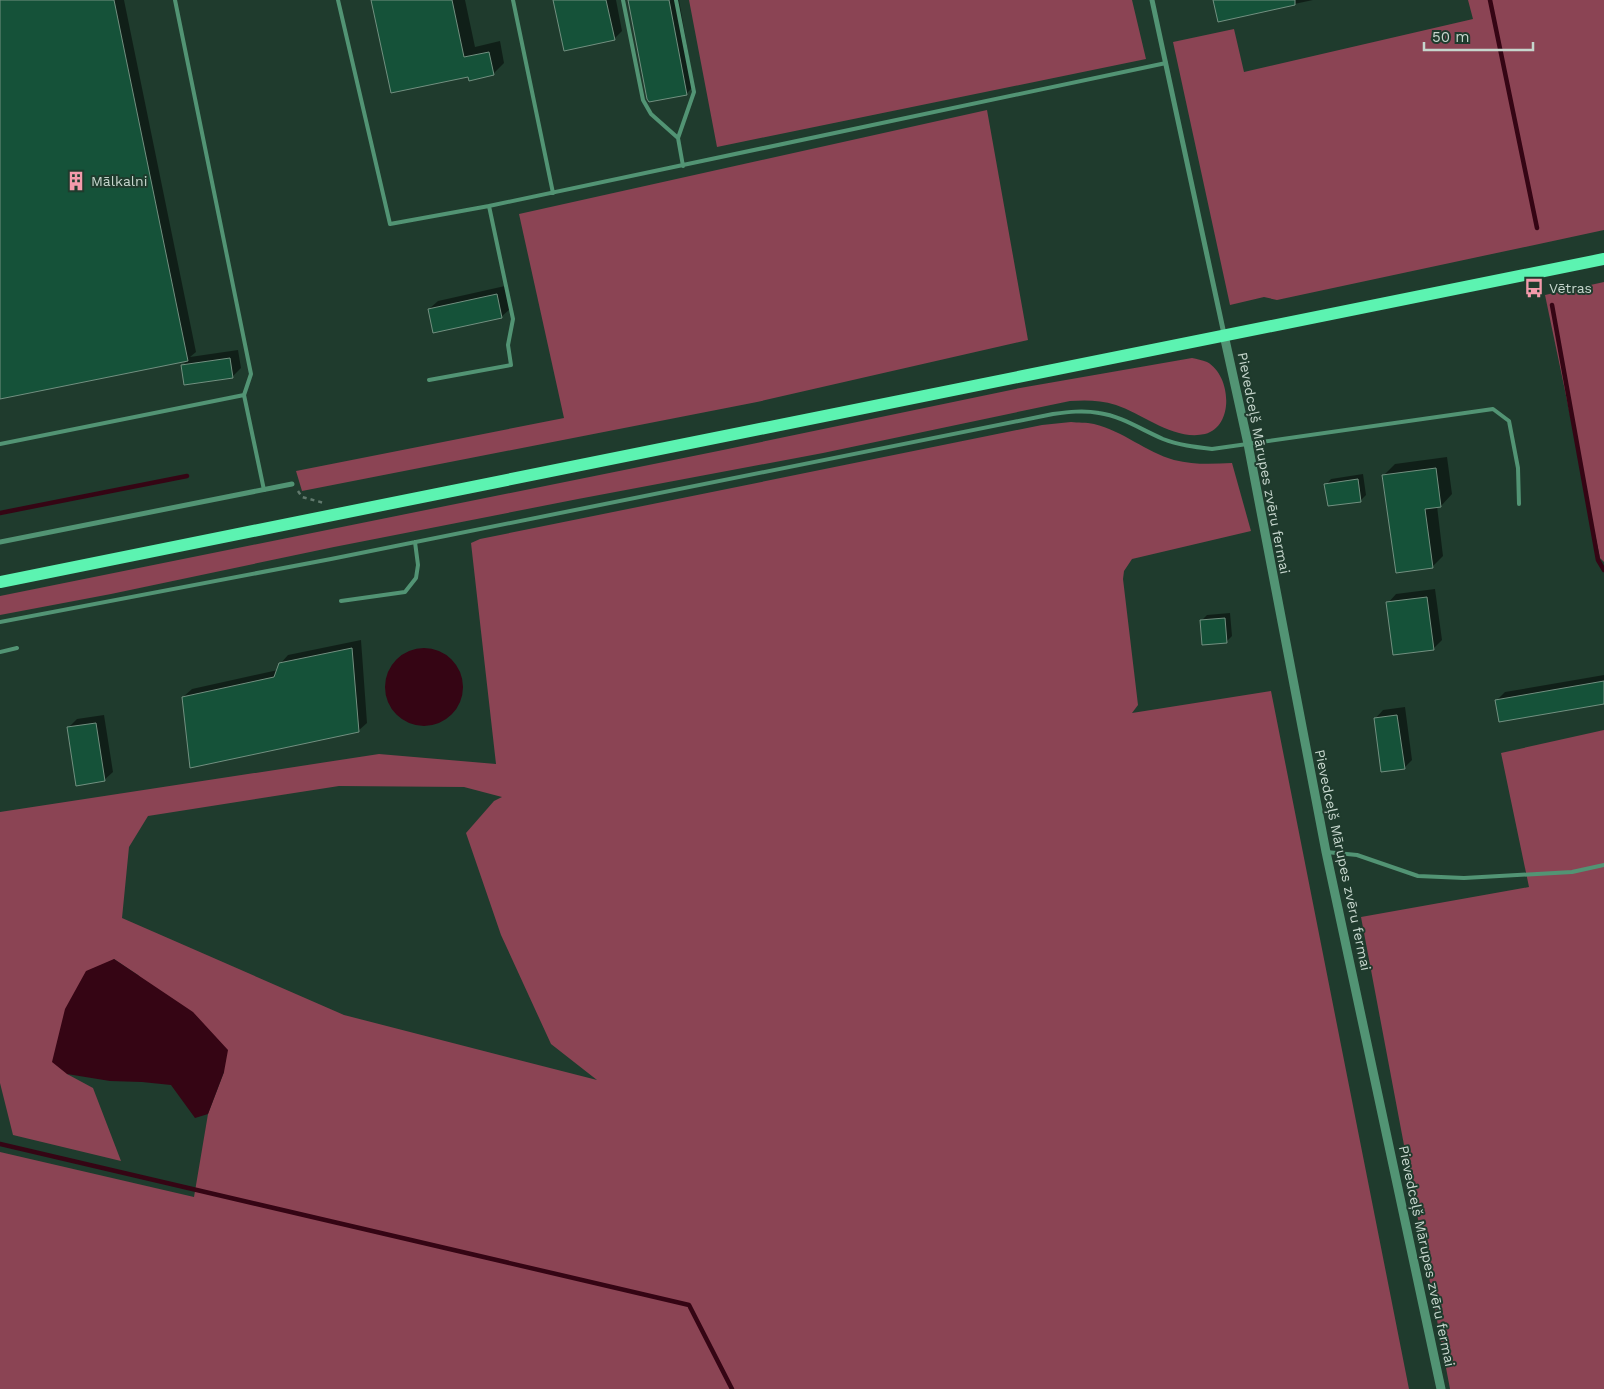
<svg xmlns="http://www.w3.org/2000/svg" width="1604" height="1389" font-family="'Work Sans',sans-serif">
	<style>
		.green { fill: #8b4454; fill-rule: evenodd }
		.water { fill: #350514 }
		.shadow { fill: #0007 }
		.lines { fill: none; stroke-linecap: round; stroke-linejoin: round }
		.stream { stroke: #350514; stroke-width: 4.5 }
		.building { fill: #155239; stroke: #729080 }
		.path { stroke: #61796d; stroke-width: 2.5; stroke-dasharray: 4 4; stroke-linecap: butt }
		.service { stroke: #529474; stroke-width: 4 }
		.minor { stroke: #529474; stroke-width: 5 }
		.tertiary { stroke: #529474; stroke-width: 9 }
		.primary { stroke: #5cf3b1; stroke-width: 12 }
		.labels { text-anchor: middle; stroke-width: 4; stroke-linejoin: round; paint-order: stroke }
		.poi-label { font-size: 14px; fill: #c6d6cd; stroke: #1f3b2d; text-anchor: start }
		.street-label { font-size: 14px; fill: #c6d6cd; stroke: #1f3b2d }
	</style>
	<rect width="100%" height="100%" fill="#1f3b2d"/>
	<!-- green -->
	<path class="green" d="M689 0H1132L1146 59 717 147Z
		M1468 0H1604V230L1277 300 1264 297 1230 305 1173 42 1234 29 1244 72 1473 19Z
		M987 110 1028 340 757 402 302 491 296 471 564 418 519 214Z
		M1604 282V562L1600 558 1545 295Z
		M1192 358C1197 359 1202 360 1207 362 1231 375 1235 426 1205 434 1174 441 1143 414 1116 405 1100 400 1086 400 1070 401L823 453 578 499 334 547 111 594 0 615V596L723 450 1020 388Z
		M1071 422C1078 423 1086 422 1094 424 1123 431 1146 452 1174 460 1194 465 1212 464 1232 463L1251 531 1132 559 1124 571 1123 579 1138 705 1132 713 1271 691 1409 1389H0V1152L194 1197 208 1114 224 1072 138 975 114 959 67 1074 93 1088 121 1161 13 1135 0 1083V812L379 754 496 764 471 543 480 539 1042 425ZM339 786 464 787 502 797 494 801 466 833 501 935 551 1044 597 1080 344 1015 122 918 129 847 148 816Z
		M1604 730V1389H1450L1361 917 1529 887 1501 753Z"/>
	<!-- water -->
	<path class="water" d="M385 687a39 39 0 1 1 78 0a39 39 0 1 1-78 0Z
		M114 959 193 1012 228 1050 224 1072 208 1114 195 1118 171 1085 142 1082 110 1081 67 1074 52 1062 65 1009 86 971Z"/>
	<!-- shadow -->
	<path class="shadow" d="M0 0H124L196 352 190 357 238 350 241 368 232 377 183 365 188 360 0 398Z
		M372 0H465L475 47 500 41 504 63 493 74 469 75Z
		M554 0H616L622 31 614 39Z
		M629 0H679L694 86 686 94Z
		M1214 0H1313L1219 20Z
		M505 286 510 309 501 317 429 309 438 301Z
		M1447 457 1452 494 1441 506H1437L1443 556 1432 567 1384 475 1395 464Z
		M1363 474 1366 495 1361 500 1326 485 1331 479Z
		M1435 589 1442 640 1433 649 1388 603 1396 594Z
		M1230 613 1232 636 1227 641 1201 621 1207 615Z
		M361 640 367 723 358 731 183 697 192 689 278 670 280 664 288 655Z
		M1604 675V702L1497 700 1505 692Z
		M1405 707 1412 760 1404 768 1375 719 1383 710Z
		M104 715 113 772 104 780 69 727 77 719Z"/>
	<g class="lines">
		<!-- stream -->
		<path class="stream" d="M1490 0 1537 228
			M1552 305 1598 560 1604 570
			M0 513 187 476
			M0 1144 689 1305 732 1389"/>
	</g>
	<!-- building -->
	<path class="building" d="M0 0H114L188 361 0 399Z
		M371 0H452L464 57 489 52 494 75 469 81 468 77 391 93Z
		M553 0H606L615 40 564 51Z
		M628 0H669L687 95 649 102 647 99Z
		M1213 0H1295V5L1218 22Z
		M497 294 502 318 433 333 428 309Z
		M230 358 233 378 184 385 181 365Z
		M1436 468 1441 507 1425 509 1433 568 1396 573 1382 475Z
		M1358 479 1361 502 1328 506 1324 484Z
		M1427 597 1434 650 1393 655 1386 602Z
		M1225 618 1227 643 1202 645 1200 620Z
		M352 648 359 732 190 768 182 697 274 677 279 663Z
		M1604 681V704L1499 722 1495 700Z
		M1397 715 1405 769 1381 772 1374 718Z
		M96 723 105 781 76 786 67 727Z"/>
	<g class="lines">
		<!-- path -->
		<path class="path" d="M298 491 302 497 324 503"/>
		<!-- service -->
		<path class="service" d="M175 0 251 374 244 395
			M338 0 390 224 489 206
			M513 0 553 193
			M623 0 643 100 651 114 678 138
			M676 0 694 92 678 138 683 166
			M429 380 511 365 508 345 513 319 489 206 1166 63
			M0 444 244 395 264 490
			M341 601 405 592 416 578 418 565 415 542
			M0 622 331 559 1053 414C1068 412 1083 410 1099 413 1121 416 1142 430 1163 439 1178 445 1195 447 1212 449L1493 409 1509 421 1518 468 1519 504
			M0 652 17 648
			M1326 852 1357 855 1418 876 1464 878 1572 872 1604 865"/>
		<!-- minor -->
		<path class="minor" d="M1152 0 1224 334
			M0 542 292 484"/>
		<!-- tertiary -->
		<path class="tertiary" d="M1224 335 1248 444 1326 852 1441 1389"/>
		<!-- primary -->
		<path class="primary" d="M0 582 1604 259"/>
	</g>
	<!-- icons -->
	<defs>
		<symbol id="building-bare" viewBox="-9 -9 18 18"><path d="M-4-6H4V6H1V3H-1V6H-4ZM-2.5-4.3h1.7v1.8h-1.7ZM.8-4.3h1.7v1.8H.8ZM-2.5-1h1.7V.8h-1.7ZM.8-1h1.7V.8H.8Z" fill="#f39aab" stroke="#1f3b2d" stroke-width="2.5" paint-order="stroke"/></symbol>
		<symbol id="bus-bare" viewBox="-9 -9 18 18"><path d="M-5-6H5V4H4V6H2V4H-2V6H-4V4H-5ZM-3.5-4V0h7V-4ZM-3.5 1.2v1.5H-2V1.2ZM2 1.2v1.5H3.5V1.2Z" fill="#f39aab" stroke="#1f3b2d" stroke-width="2.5" paint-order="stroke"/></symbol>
	</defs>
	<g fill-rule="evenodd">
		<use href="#building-bare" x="62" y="167" width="28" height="28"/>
		<use href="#bus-bare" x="1520" y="274" width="28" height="28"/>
	</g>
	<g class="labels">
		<!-- poi labels -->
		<g class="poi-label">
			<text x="91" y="186">Mālkalni</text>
			<text x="1549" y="293">Vētras</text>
		</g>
		<!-- street labels -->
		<g class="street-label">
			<text transform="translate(1264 463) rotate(79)" y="5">Pievedceļš Mārupes zvēru fermai</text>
			<text transform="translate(1343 860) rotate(78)" y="5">Pievedceļš Mārupes zvēru fermai</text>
			<text transform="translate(1427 1256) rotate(78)" y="5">Pievedceļš Mārupes zvēru fermai</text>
		</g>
	</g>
	<!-- scale -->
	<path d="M1424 42v8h109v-8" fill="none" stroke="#c6d6cd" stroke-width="2.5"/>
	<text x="1432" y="42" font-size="15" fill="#c6d6cd" stroke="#1f3b2d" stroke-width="4" paint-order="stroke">50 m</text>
</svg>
